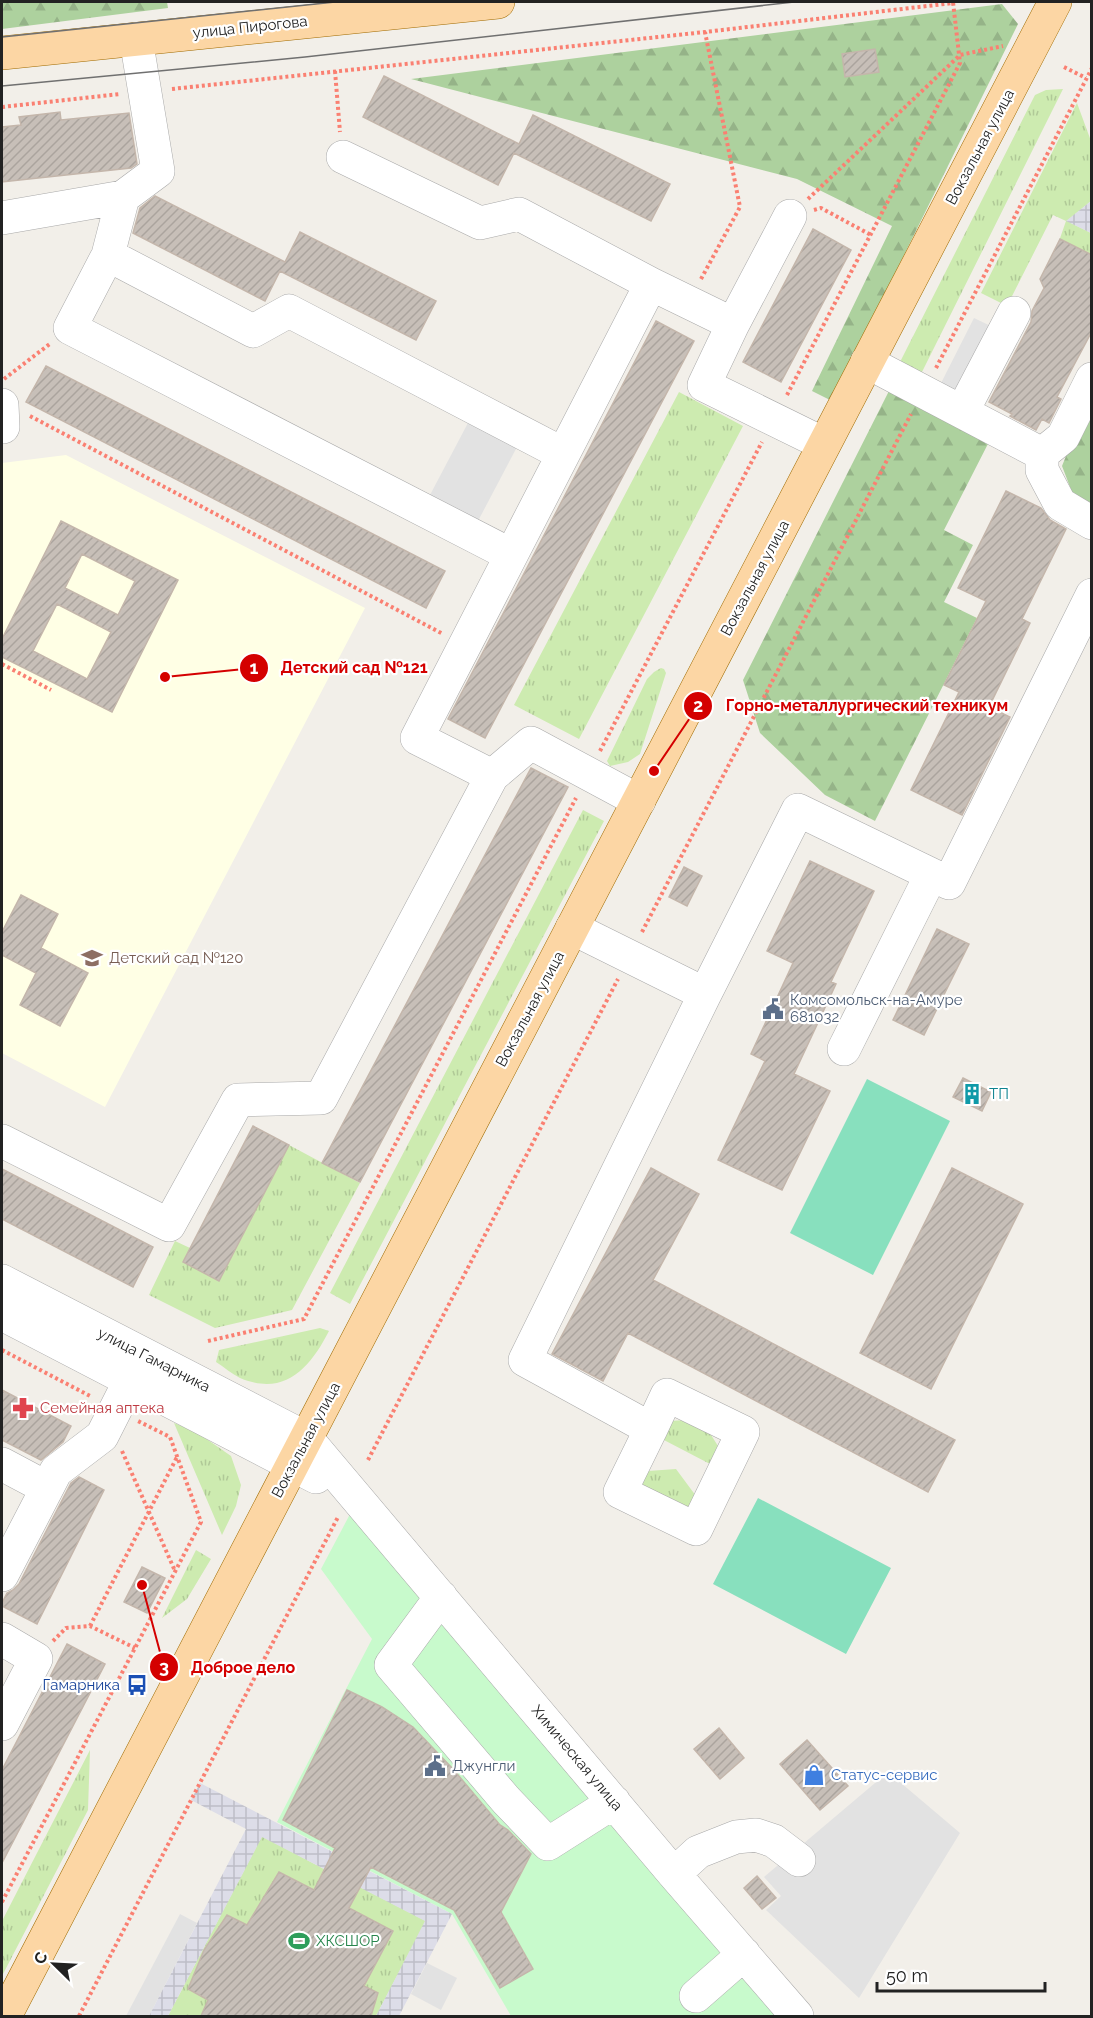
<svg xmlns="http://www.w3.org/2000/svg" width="1093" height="2018" font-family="Raleway,sans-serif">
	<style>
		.education { fill: #ffffe5 }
		.grass { fill: url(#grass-tufts) }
		.forest { fill: url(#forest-firs) }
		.park { fill: #c8facc }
		.pitch { fill: #88e0be }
		.parking { fill: #e2e2e2 }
		.plaza { fill: url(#plaza-grid) }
		.building { fill: url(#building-hatch); stroke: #c4b6ab; stroke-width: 1.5; fill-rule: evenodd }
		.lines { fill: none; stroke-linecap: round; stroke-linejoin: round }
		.minor-casing { stroke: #a9a9a9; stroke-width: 34 }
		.major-casing { stroke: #a06b00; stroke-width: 34 }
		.path { stroke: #fa8072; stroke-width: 4; stroke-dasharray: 3 3; stroke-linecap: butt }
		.minor { stroke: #fff; stroke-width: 33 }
		.major { stroke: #fcd6a4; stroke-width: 33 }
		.tram { stroke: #707070; stroke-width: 1.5 }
		.labels { text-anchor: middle; stroke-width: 4.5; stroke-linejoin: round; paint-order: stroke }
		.street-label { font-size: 15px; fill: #222; stroke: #fff }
		.education-label { font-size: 15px; fill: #785e54; stroke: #fff; text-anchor: start }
		.service-label { font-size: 15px; fill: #4e5e75; stroke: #fff; text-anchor: start }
		.culture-label { font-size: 15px; fill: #0d838f; stroke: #fff; text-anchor: start }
		.health-label { font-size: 15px; fill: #be3a42; stroke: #fff; text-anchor: start }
		.transit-label { font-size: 15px; fill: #164399; stroke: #fff; text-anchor: end }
		.shop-label { font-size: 15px; fill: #366cbe; stroke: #fff; text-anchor: start }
		.leisure-label { font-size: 15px; fill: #27864d; stroke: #fff; text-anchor: start }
		.leader { fill: none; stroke: #d40000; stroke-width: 2 }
		.callout-dot { fill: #d40000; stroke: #fff; stroke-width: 2 }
		.mark-label { font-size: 18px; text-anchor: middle; font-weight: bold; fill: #fff }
		.callout-label { font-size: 16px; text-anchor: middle; font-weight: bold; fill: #d40000; stroke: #fff; stroke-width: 4.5; stroke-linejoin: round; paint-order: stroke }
	</style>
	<defs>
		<pattern id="grass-tufts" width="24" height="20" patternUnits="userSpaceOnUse" patternTransform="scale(1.5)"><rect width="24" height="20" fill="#cdebb0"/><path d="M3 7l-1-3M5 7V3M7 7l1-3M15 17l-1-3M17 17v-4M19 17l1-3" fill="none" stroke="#b0c997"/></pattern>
		<pattern id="forest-firs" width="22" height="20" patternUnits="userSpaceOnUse" patternTransform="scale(1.5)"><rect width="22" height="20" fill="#add19e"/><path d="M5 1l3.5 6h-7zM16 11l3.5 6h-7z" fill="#95b388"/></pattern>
		<pattern id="plaza-grid" width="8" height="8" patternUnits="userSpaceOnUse" patternTransform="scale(1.5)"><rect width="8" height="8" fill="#dddde8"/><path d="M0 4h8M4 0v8" fill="none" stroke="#bdbdc7"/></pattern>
		<pattern id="building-hatch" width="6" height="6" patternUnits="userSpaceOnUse" patternTransform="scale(1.5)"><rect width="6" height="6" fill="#c7bfb8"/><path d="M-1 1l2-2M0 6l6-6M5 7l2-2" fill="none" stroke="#aba49e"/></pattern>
	</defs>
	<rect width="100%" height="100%" fill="#f2efe9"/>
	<!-- education -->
	<path class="education" d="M66 455 365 608 105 1107 2 1053V463Z"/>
	<!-- grass -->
	<path class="grass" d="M1063 89 920 376 899 364 1035 95 1046 90Z
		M1077 103 1091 141V201L1067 221 1091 233V255L1058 244 1066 221 1053 215 1007 306 981 293Z
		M679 392 743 426 579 739 514 705Z
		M661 668 664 669 666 673 640 754 628 762 610 766 607 761 647 679 654 672Z
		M583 810 604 821 350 1304 330 1293Z
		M289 1145 360 1183 292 1310 215 1328 149 1295 175 1241 190 1248 183 1262 219 1281Z
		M320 1328 329 1331C310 1368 285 1397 240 1378 232 1374 224 1367 216 1362L219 1350Z
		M701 1419 718 1446 710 1464 662 1439 670 1421Z
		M174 1423 195 1431 231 1456 241 1485 236 1506 222 1535Z
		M676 1469 696 1496 687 1513 640 1490 648 1471Z
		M196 1550 211 1559 187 1599 162 1618Z
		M90 1750 88 1810 2 1976V1921Z
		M262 1836 324 1869 314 1890 279 1872 247 1925 227 1915 204 1950 188 1989 209 2000 201 2016H168Z
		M360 1887 426 1921 376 2016H370L378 1993 364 1986 393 1931 349 1908Z"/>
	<!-- forest -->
	<path class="forest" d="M2 2H167L168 8 2 29Z
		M1002 4 1018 24 832 401 812 391 892 226 797 179 411 79Z
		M892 385 992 436 944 530 973 545 944 602 977 618 875 821 825 795 760 733 743 680Z
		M1091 405V512L1075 500 1062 466 1076 431Z"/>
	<!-- park -->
	<path class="park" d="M358 1499 797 2016H511L452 1914 277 1822 372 1639 321 1569Z"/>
	<!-- pitch -->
	<path class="pitch" d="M867 1079 950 1121 873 1275 790 1233Z
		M758 1498 891 1568 846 1654 713 1584Z"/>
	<!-- parking -->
	<path class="parking" d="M974 318 999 330 962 401 938 389Z
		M469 421 517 447 478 521 430 495Z
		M888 1772 960 1833 859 1998 766 1910 781 1896 764 1877Z
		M180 1914 197 1923 149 2016H126Z
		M427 1963 457 1978 441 2010 411 1994Z"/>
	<!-- plaza -->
	<path class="plaza" d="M1091 201V233L1066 221Z
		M200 1783 452 1914 399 2016H376L425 1921 262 1837 168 2016H149L246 1829 191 1800Z"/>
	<!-- building -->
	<path class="building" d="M875 49 879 72 845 77 842 54Z
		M384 76 519 144 533 115 670 184 651 221 514 153 498 185 363 117Z
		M60 112 61 120 129 113 137 164 131 168 2 182V127L21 125 19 117Z
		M155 196 285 262 300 232 436 301 416 340 280 271 265 301 133 233 140 208Z
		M813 229 851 250 781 382 743 362Z
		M1060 239 1092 255V331L1057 397 1061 399 1049 423 1042 419 1036 430 1010 416 1012 414 989 402 1031 322 1032 311 1044 288 1040 279Z
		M656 321 694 341 485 738 448 719Z
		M46 366 445 571 426 608 26 402Z
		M1006 491 1041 508 1050 520 1066 529 1022 619 1030 623 989 707 1010 717 962 815 911 790 959 692 944 685 986 601 958 588Z
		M61 521 178 580 112 712 2 657V639ZM82 554 135 581 118 615 65 588ZM57 604 111 632 87 679 33 651Z
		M531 768 568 787 360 1182 322 1163Z
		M810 861 874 891 831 982 836 984 794 1074 830 1091 782 1190 718 1160 765 1061 751 1054 793 963 767 951Z
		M684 867 702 876 687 906 669 897Z
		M21 895 58 914 41 948 88 973 60 1026 20 1005 36 973 2 955V932Z
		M937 929 969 944 924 1035 893 1020Z
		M963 1078 991 1092 982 1111 953 1097Z
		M253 1126 289 1145 219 1281 183 1262Z
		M651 1168 699 1194 653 1280 955 1440 928 1492 628 1333 603 1381 552 1354Z
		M952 1168 1023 1204 931 1389 860 1353Z
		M2 1169 153 1247 133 1287 2 1219Z
		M2 1390 71 1426 63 1442 41 1460 2 1440Z
		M79 1477 104 1490 37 1624 2 1606V1603L7 1593 13 1590 19 1584 71 1483Z
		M142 1567 165 1578 147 1613 124 1602Z
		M67 1644 105 1664 2 1863V1770Z
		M347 1690 382 1707 413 1727 453 1769 500 1825 508 1830 531 1854 501 1912 533 1969 500 1988 454 1910 371 1867 349 1908 393 1931 364 1986 378 1993 371 2016H201L208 2000 188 1989 204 1950 227 1915 247 1925 279 1872 314 1890 335 1848 283 1820Z
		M719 1728 744 1758 720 1779 694 1749Z
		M807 1740 848 1786 820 1810 780 1764Z
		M757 1876 776 1898 762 1909 744 1888Z"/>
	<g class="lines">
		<defs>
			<path id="minor" d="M343 157 480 223 519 214 651 284
				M123 197 158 171 136 39
				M2 218 123 197 108 255 70 328 511 555
				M108 255 253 331 289 311 563 454
				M733 324 790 216
				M867 362 1042 454 1063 437 1092 379
				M2 405 3 427H2
				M962 412 1014 313
				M1042 454V470L1060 504 1092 523
				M492 776 417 738 651 284 733 324 704 385 824 444
				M572 928 705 994 525 1360 651 1429 667 1395 743 1432 696 1529 620 1492 651 1429
				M705 994 798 810 949 883 1092 595
				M844 1049 931 875
				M2 1141 169 1225 238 1100 321 1098 492 776 531 743 639 801
				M2 1281 306 1438 674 1874 797 2016
				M2 1314 316 1477
				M2 1464 47 1488
				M2 1575 56 1471 102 1436 140 1361
				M441 1597 391 1665 506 1800 548 1844 614 1802
				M2 1639 36 1659 2 1724
				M674 1874 698 1852 736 1837 756 1835 774 1841 799 1860
				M696 1996 744 1954"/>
			<path id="major" d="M2 53 498 2
				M5 2016 1055 2"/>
		</defs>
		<!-- minor casing -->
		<use href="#minor" class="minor-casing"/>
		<!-- major casing -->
		<use href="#major" class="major-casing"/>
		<!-- path -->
		<path class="path" d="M1064 67 1086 78
			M335 71 340 132
			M172 89 705 32 953 3
			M2 107 120 94
			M808 199 960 55 1003 46
			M814 210 821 208 871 235
			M701 279 740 207 705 32
			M936 368 1092 68
			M4 379 51 343
			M787 395 960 63 953 2
			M30 416 443 634
			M2 664 51 690
			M600 751 762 442
			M642 932 911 414
			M208 1341 304 1319 576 798
			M2 1350 92 1397
			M122 1451 175 1571
			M368 1460 618 979
			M90 1626 177 1457
			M53 1641 66 1628 90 1626 135 1648
			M2 1902 201 1522 170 1437 138 1421
			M79 2016 338 1517"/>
		<!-- minor -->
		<use href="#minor" class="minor"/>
		<!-- major -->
		<use href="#major" class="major"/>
		<!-- tram -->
		<path class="tram" d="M2 37 335 2
			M2 86 305 57 794 2"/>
	</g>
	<!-- icons -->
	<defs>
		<symbol id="school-bare" viewBox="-9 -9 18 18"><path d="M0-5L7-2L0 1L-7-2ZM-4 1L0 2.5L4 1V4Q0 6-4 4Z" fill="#8d6e63" stroke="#fff" stroke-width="2.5" paint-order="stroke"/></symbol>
		<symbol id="civic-bare" viewBox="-9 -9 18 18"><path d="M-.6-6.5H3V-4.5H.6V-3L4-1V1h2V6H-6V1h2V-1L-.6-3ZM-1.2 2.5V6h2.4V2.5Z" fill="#5c6f8a" stroke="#fff" stroke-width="2.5" paint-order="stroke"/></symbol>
		<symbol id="building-bare" viewBox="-9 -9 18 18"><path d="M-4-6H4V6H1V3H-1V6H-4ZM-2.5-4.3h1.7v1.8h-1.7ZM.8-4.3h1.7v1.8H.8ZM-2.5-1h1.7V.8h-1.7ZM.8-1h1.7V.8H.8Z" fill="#0f9aa8" stroke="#fff" stroke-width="2.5" paint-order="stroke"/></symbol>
		<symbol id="pharmacy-bare" viewBox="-9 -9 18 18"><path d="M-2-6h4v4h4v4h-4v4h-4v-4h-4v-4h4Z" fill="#e0444e" stroke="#fff" stroke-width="2.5" paint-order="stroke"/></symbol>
		<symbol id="bus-bare" viewBox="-9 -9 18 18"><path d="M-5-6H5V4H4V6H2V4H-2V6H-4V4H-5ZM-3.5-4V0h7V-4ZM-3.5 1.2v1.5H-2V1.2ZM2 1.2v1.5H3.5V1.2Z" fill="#1a4fb4" stroke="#fff" stroke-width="2.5" paint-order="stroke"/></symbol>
		<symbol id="shop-bare" viewBox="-9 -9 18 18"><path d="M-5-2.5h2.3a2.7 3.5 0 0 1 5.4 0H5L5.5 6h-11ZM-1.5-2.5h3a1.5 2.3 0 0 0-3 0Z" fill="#3f7fe0" stroke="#fff" stroke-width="2.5" paint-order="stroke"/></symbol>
		<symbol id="stadium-bare" viewBox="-9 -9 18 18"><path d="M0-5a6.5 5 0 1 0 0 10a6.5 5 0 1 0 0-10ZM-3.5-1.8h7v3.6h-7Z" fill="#2e9e5b" stroke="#fff" stroke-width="2.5" paint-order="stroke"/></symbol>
	</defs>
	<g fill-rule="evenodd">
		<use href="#school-bare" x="77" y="943" width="30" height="30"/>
		<use href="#civic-bare" x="758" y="994" width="30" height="30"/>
		<use href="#building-bare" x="957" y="1079" width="30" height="30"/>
		<use href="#pharmacy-bare" x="8" y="1393" width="30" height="30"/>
		<use href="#bus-bare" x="122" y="1670" width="30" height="30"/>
		<use href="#civic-bare" x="420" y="1751" width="30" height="30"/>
		<use href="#shop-bare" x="799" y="1760" width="30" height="30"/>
		<use href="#stadium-bare" x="284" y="1926" width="30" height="30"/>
	</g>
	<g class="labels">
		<!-- street labels -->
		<g class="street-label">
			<text transform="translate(250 27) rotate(-6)" y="5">улица Пирогова</text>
			<text transform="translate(980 147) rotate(-62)" y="5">Вокзальная улица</text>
			<text transform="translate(755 578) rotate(-62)" y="5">Вокзальная улица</text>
			<text transform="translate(530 1009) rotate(-62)" y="5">Вокзальная улица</text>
			<text transform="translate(154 1360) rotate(27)" y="5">улица Гамарника</text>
			<text transform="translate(306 1440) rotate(-62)" y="5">Вокзальная улица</text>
			<text transform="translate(577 1758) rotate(50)" y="5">Химическая улица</text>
		</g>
		<!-- education labels -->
		<g class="education-label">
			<text x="109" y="963">Детский сад №120</text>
		</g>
		<!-- service labels -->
		<g class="service-label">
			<text x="790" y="1005">Комсомольск-на-Амуре<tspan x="790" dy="17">681032</tspan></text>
			<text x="452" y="1771">Джунгли</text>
		</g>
		<!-- culture labels -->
		<g class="culture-label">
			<text x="989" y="1099">ТП</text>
		</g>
		<!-- health labels -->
		<g class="health-label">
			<text x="40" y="1413">Семейная аптека</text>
		</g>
		<!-- transit labels -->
		<g class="transit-label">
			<text x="120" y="1690">Гамарника</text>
		</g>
		<!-- shop labels -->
		<g class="shop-label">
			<text x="831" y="1780">Статус-сервис</text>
		</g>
		<!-- leisure labels -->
		<g class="leisure-label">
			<text x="316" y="1946">ХКСШОР</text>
		</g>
	</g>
	<!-- callouts -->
	<path class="leader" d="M165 677L254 668M654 771L698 706M142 1585L164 1667"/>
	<g class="callout-dot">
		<circle cx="165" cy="677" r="6"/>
		<circle cx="654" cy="771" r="6"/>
		<circle cx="142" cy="1585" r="6"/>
		<circle cx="254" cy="668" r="15"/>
		<circle cx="698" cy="706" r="15"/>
		<circle cx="164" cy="1667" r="15"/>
	</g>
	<g class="mark-label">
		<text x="254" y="674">1</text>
		<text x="698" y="712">2</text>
		<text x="164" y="1673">3</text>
	</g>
	<g class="callout-label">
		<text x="354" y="673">Детский сад №121</text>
		<text x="867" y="711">Горно-металлургический техникум</text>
		<text x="243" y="1673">Доброе дело</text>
	</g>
	<!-- border -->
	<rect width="1093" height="2018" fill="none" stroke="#222222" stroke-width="6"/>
	<!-- north arrow -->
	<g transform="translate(54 1964) rotate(294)" stroke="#ffffff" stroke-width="4.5" paint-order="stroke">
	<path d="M0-4.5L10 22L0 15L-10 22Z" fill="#222222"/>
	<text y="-9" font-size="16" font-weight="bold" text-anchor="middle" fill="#222222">С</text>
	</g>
	<!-- scale -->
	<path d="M877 1982v9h168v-9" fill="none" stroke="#222222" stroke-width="3"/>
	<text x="886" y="1982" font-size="18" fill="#222222" stroke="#ffffff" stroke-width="4.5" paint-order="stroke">50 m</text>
</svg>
